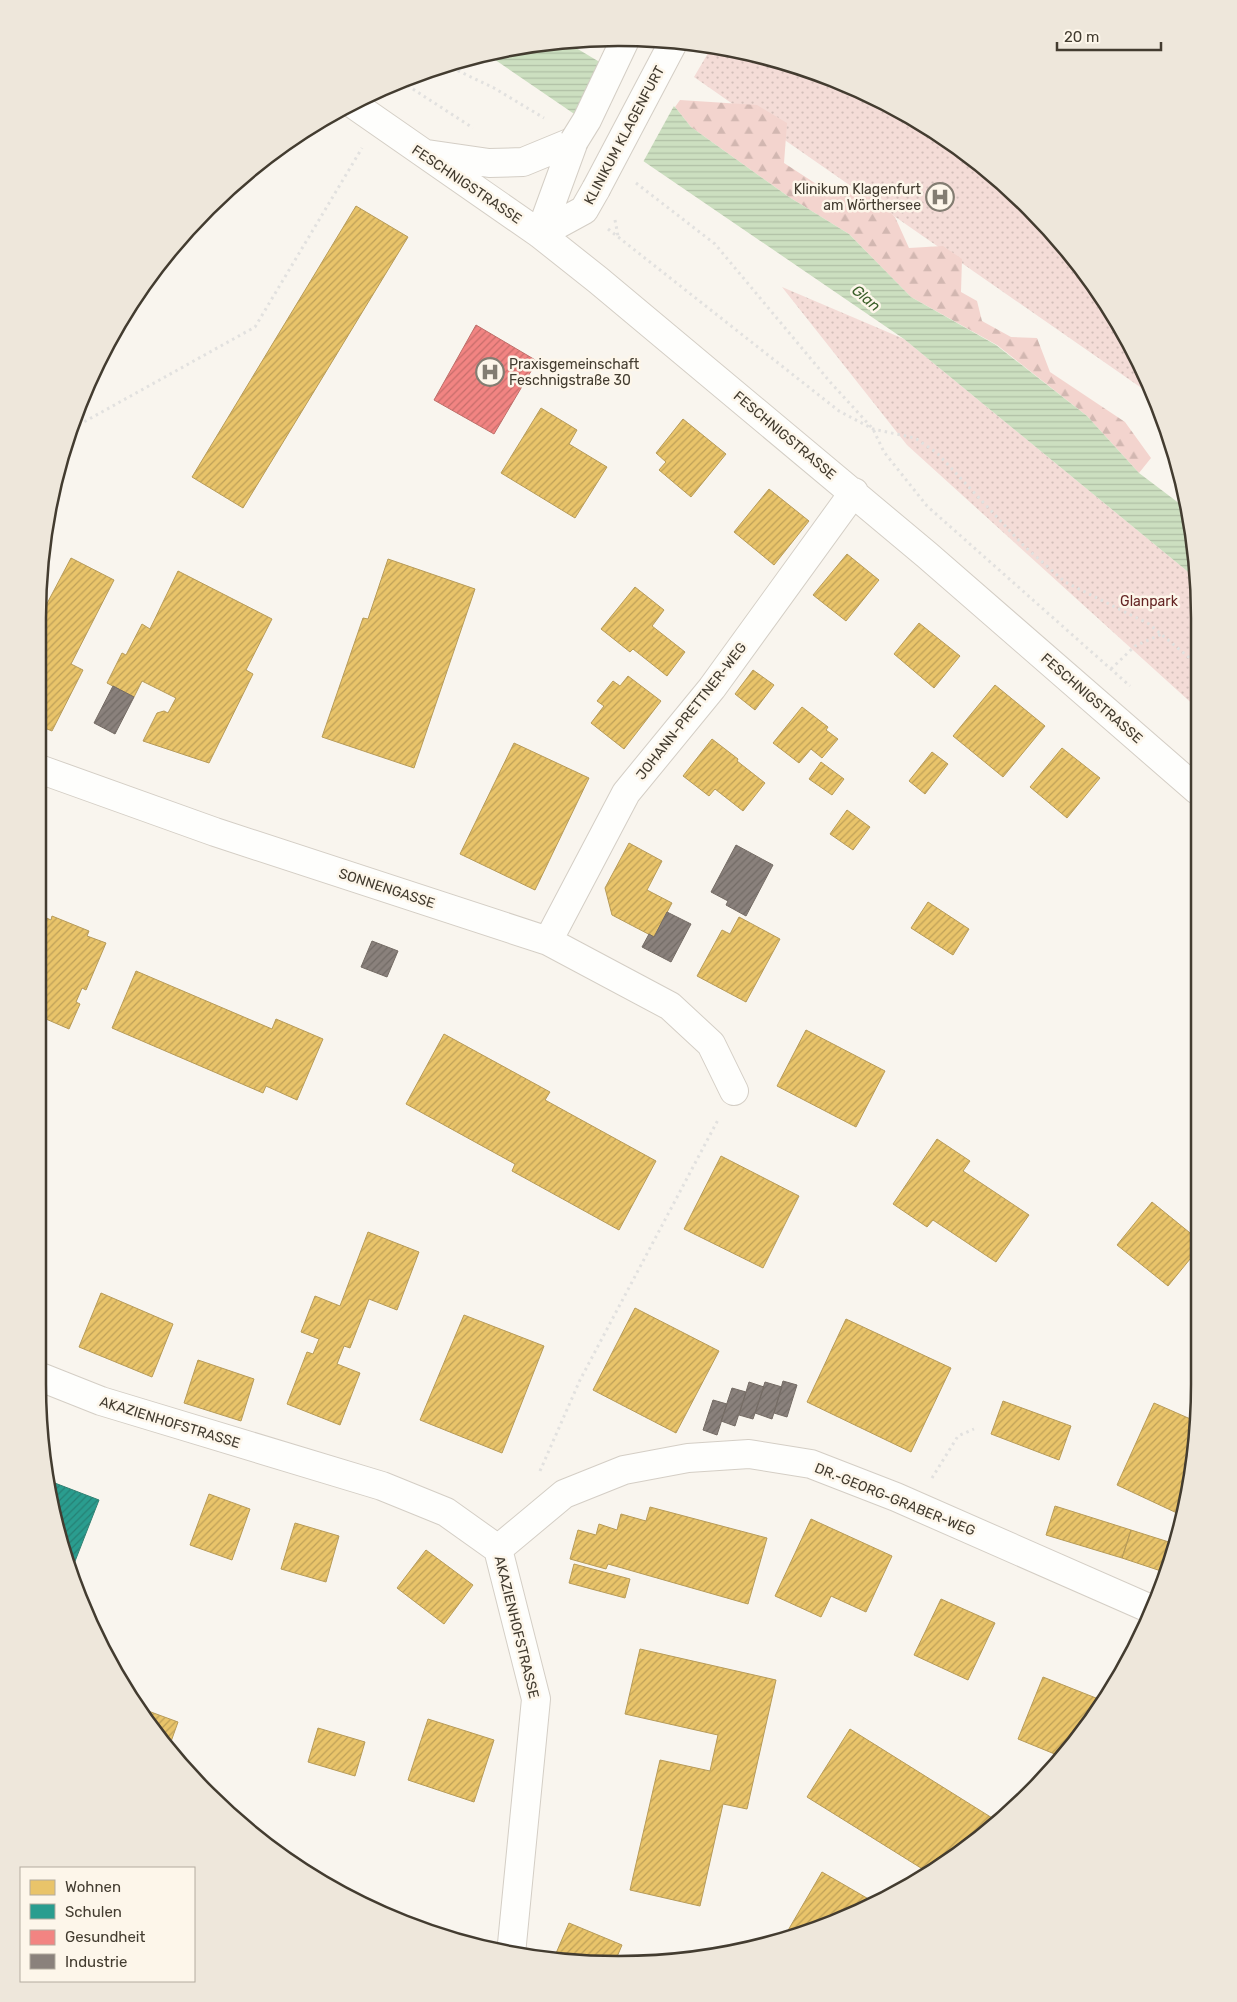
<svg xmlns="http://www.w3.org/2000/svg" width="1237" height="2002" font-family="Rubik,sans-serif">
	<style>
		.grass { fill: url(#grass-dots) }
		.forest { fill: url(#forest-firs) }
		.water { fill: url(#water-rules) }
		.pier { fill: #f9f5ee }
		.homes { fill: url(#homes-hatch); stroke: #b79b59 }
		.schools { fill: url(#schools-hatch); stroke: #328072 }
		.health { fill: url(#health-hatch); stroke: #be6e69 }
		.industry { fill: url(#industry-hatch); stroke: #756c65 }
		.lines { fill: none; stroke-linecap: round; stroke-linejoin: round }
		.minor-casing { stroke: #d4cec5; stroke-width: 30 }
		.path { stroke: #e2e1df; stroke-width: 3; stroke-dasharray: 2.5 4; stroke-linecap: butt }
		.minor { stroke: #fefefc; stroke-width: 28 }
		.minor-bridge-casing { stroke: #d4cec5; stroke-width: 30; stroke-linecap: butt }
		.minor-bridge { stroke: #fefefc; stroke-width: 28 }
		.labels { text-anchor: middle; stroke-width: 5; stroke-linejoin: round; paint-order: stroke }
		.street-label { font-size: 14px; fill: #433c30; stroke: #fdf6ea }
		.poi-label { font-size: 14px; fill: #433c30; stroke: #fdf6ea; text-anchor: end }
		.park-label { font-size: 14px; fill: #652524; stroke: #fdf6ea }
		.water-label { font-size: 15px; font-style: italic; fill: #3a5f29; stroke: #fdf6ea }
		.rim { fill: none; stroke: #433c30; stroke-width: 2.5 }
	</style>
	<defs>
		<pattern id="grass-dots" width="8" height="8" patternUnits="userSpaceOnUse" patternTransform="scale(1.25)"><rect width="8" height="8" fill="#f4dcd7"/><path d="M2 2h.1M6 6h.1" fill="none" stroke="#d2beb9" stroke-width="1.8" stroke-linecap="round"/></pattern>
		<pattern id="forest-firs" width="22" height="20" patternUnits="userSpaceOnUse" patternTransform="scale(1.25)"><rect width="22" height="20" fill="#f3d4ce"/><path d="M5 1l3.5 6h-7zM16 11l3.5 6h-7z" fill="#d2b7b1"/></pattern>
		<pattern id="water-rules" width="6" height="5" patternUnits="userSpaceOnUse" patternTransform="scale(1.25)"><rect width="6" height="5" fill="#ccdfc0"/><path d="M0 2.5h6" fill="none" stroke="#b0c0a5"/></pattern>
		<pattern id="homes-hatch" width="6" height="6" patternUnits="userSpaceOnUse" patternTransform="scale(1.25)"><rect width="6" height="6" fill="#e9c46a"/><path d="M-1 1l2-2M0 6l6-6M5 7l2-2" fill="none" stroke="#bea058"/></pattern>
		<pattern id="schools-hatch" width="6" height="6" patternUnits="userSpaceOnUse" patternTransform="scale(1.25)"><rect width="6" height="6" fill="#2a9d8f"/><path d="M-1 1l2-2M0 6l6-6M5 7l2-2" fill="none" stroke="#268175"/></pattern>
		<pattern id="health-hatch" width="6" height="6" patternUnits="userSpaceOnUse" patternTransform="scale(1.25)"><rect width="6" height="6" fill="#f28482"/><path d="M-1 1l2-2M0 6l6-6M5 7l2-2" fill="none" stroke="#c66d6b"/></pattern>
		<pattern id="industry-hatch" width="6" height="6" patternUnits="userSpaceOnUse" patternTransform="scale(1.25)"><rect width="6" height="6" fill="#8a817c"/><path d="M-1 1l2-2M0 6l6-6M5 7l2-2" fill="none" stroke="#726b66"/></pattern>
	</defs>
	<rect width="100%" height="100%" fill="#f9f5ee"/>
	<!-- grass -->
	<path class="grass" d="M711 48 769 57 875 97 972 157 1056 236 1122 328 1153 396 694 77Z
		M782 287 904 339 1198 580V709L907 445Z"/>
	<!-- forest -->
	<path class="forest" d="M680 100 757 105 787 123 784 163 824 189 871 195 895 217 909 248 943 246 962 259 961 292 977 301 982 321 1011 337 1037 338 1050 372 1125 422 1151 458 1139 473 1087 416 997 345 911 297 849 234 789 197 691 127 675 107Z"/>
	<!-- water -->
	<path class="water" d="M566 42 675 107 691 127 789 197 849 234 911 297 996 345 1087 416 1139 473 1184 507 1198 580 904 339 488 55 542 43Z"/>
	<!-- pier -->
	<path class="pier" d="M602 61 675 104 642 164 574 117Z"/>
	<!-- homes -->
	<path class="homes" d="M356 206 408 237 243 508 192 477Z
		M541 408 577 430 569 444 607 467 575 518 501 473Z
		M683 419 726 454 691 497 659 470 666 462 656 453Z
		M769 489 809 521 774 565 734 532Z
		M847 554 879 580 846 621 813 595Z
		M71 558 114 580 71 664 83 670 52 731 42 727V613Z
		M388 559 475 589 414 768 322 737 363 618 368 619Z
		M178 571 272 619 246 670 253 674 209 763 143 741 157 713 164 711 168 713 176 698 142 681 134 697 107 683 122 653 126 655 142 624 150 629Z
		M635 587 664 610 652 626 685 652 667 676 633 649 630 652 601 629Z
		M919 623 960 656 934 688 894 654Z
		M753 670 774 685 755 710 735 694Z
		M628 676 661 701 624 749 591 723 604 706 597 701 613 681 620 686Z
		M995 685 1045 726 1003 777 953 736Z
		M802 707 828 727 826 730 838 739 822 758 811 749 799 763 773 743Z
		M712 739 738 759 737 761 765 783 743 811 715 789 709 796 683 776Z
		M514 743 589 778 535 890 460 854Z
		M1062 748 1100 778 1067 818 1030 787Z
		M932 752 948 764 925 794 909 781Z
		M821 762 844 779 832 795 809 779Z
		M847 810 870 827 853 850 830 834Z
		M629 843 662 861 647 890 672 903 654 937 612 915 605 888Z
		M928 902 969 929 953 955 911 928Z
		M42 916 51 920 52 916 89 931 87 936 106 943 86 990 82 988 76 1002 80 1004 69 1029 46 1019 45 1023 42 1022Z
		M739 917 780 939 746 1002 697 976 722 930 730 934Z
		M136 971 272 1029 276 1019 323 1039 297 1100 266 1086 263 1093 112 1028Z
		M806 1030 885 1071 856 1127 777 1086Z
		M444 1034 550 1092 545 1100 656 1161 619 1230 512 1171 515 1164 406 1104Z
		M937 1139 970 1161 963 1171 1029 1215 996 1262 933 1220 927 1227 893 1204Z
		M721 1156 799 1196 763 1268 684 1229Z
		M1152 1202 1195 1237V1253L1168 1286 1117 1245Z
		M368 1232 419 1252 397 1310 369 1299 350 1348 344 1346 337 1364 360 1373 340 1425 287 1404 307 1352 313 1354 319 1339 301 1332 315 1296 340 1306Z
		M101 1293 173 1324 152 1377 79 1347Z
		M635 1308 719 1351 676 1433 593 1390Z
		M464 1315 544 1346 502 1453 420 1420Z
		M846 1319 951 1368 911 1452 807 1402Z
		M198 1360 254 1379 241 1421 184 1403Z
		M1003 1401 1071 1426 1059 1460 991 1434Z
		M1154 1403 1195 1421V1459L1179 1514 1117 1485Z
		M209 1494 250 1509 232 1560 190 1545Z
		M1055 1506 1131 1530 1122 1558 1046 1535Z
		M650 1507 767 1538 748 1604 608 1564 606 1569 570 1559 578 1530 596 1535 599 1524 617 1530 621 1514 646 1521Z
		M811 1519 892 1556 866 1612 831 1596 821 1617 775 1596Z
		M295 1523 339 1536 326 1582 281 1569Z
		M1131 1530 1172 1543 1164 1572 1122 1558Z
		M426 1550 473 1585 444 1624 397 1588Z
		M574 1564 630 1579 625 1598 569 1583Z
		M941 1599 995 1623 968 1680 914 1655Z
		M640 1649 776 1680 747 1809 723 1804 700 1906 630 1890 660 1760 710 1771 718 1735 625 1714Z
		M1043 1677 1101 1700 1080 1737 1062 1757 1018 1739Z
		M140 1708 178 1722 168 1750 157 1737Z
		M428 1719 494 1740 474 1802 408 1780Z
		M318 1728 365 1742 355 1776 308 1762Z
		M850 1729 997 1821 942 1866 929 1873 807 1797Z
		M822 1872 872 1901 805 1934 783 1939Z
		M569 1923 622 1945 614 1964 554 1958Z
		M414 1925 442 1931 441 1936 432 1934Z"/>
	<!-- schools -->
	<path class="schools" d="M47 1480 99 1500 70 1574 68 1570Z"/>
	<!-- health -->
	<path class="health" d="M476 325 537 361 494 434 434 400Z"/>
	<!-- industry -->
	<path class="industry" d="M113 686 134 697 115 734 94 723Z
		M736 845 773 865 746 916 726 905 728 901 711 892Z
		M667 912 691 924 671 962 642 947 649 934 654 937Z
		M372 941 398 951 387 977 361 967Z
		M783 1381 797 1385 787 1417 774 1413Z
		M749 1382 764 1387 753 1419 739 1415Z
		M765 1382 782 1387 772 1419 755 1413Z
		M732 1388 746 1392 735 1426 721 1421Z
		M713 1400 727 1404 717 1435 703 1430Z"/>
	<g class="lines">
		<defs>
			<path id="minor" d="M353 104 540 234 598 280 927 555 1197 790
				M427 154 489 163 523 162 574 141
				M540 234 574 141
				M540 234 584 210 596 189
				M42 770 215 832 548 941 670 1006 711 1044 734 1091
				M548 941 626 793 712 688 854 492
				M43 1378 101 1401 382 1486 446 1512 498 1549 536 1699 511 1954
				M498 1549 564 1494 624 1470 688 1458 749 1454 811 1464 896 1497 1153 1610"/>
		</defs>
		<!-- minor casing -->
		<use href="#minor" class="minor-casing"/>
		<!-- path -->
		<path class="path" d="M446 65 494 88 544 118
			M402 82 473 128
			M636 183 715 244 831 383 873 429 884 452 927 506 1130 686
			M615 220 618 236
			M608 229 839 411 873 429 915 438 937 453 1024 546 1065 582 1149 624 1198 665
			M73 428 255 327 362 148
			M1111 669 1135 646 1162 634
			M540 1471 580 1380 719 1118
			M932 1478 958 1436 974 1429"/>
		<!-- minor -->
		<use href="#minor" class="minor"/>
		<defs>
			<path id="minor-bridge" d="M574 141 587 120 625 40
				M596 189 673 43"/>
		</defs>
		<!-- minor-bridge casing -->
		<use href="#minor-bridge" class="minor-bridge-casing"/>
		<!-- minor-bridge -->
		<use href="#minor-bridge" class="minor-bridge"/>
	</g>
	<!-- icons -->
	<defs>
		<symbol id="hospital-ring" viewBox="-11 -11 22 22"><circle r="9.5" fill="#fdf6ea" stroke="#837d72" stroke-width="1.5"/><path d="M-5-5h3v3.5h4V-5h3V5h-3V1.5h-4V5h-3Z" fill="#837d72"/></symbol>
	</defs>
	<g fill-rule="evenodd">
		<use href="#hospital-ring" x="924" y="181" width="32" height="32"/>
		<use href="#hospital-ring" x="474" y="356" width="32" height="32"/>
	</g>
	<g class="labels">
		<!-- street labels -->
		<g class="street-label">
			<text transform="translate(624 135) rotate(-62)" y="5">KLINIKUM KLAGENFURT</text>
			<text transform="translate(467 184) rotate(34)" y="5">FESCHNIGSTRASSE</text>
			<text transform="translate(785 435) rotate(40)" y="5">FESCHNIGSTRASSE</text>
			<text transform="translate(1092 698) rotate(41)" y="5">FESCHNIGSTRASSE</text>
			<text transform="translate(691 711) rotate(-52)" y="5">JOHANN-PRETTNER-WEG</text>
			<text transform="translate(387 888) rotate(18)" y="5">SONNENGASSE</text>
			<text transform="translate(170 1422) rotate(17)" y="5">AKAZIENHOFSTRASSE</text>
			<text transform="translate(895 1499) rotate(22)" y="5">DR.-GEORG-GRABER-WEG</text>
			<text transform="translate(517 1627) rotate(76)" y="5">AKAZIENHOFSTRASSE</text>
		</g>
		<!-- poi labels -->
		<g class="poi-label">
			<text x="921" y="194">Klinikum Klagenfurt<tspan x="921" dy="16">am Wörthersee</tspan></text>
			<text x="509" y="369" text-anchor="start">Praxisgemeinschaft<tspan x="509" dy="16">Feschnigstraße 30</tspan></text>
		</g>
		<!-- park labels -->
		<g class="park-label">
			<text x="1149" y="606">Glanpark</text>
		</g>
		<!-- water labels -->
		<g class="water-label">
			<text transform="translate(866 298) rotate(40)" y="5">Glan</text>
		</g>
	</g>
	<!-- crop -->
	<path d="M0 0H1237V2002H0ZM618 46H619A572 572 0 0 1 1191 618V1384A572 572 0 0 1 619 1956H618A572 572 0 0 1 46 1384V618A572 572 0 0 1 618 46Z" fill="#eee7db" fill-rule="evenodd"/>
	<path class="rim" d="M618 46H619A572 572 0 0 1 1191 618V1384A572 572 0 0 1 619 1956H618A572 572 0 0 1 46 1384V618A572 572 0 0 1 618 46Z"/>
	<!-- legend -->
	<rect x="20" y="1867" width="175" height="115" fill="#fdf6ea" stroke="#b3aca0"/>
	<rect x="30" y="1880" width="25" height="15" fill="#e9c46a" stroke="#b3aca0"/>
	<text x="65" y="1892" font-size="15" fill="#433c30">Wohnen</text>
	<rect x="30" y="1904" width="25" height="15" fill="#2a9d8f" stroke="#b3aca0"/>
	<text x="65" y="1917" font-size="15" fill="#433c30">Schulen</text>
	<rect x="30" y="1930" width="25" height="15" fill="#f28482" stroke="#b3aca0"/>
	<text x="65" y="1942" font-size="15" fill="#433c30">Gesundheit</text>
	<rect x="30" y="1954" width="25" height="15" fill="#8a817c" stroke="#b3aca0"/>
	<text x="65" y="1967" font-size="15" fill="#433c30">Industrie</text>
	<!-- scale -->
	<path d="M1057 42v8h104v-8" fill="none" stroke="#433c30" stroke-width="2.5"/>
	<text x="1064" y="42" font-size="15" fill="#433c30" stroke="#fdf6ea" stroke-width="4" paint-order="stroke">20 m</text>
</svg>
